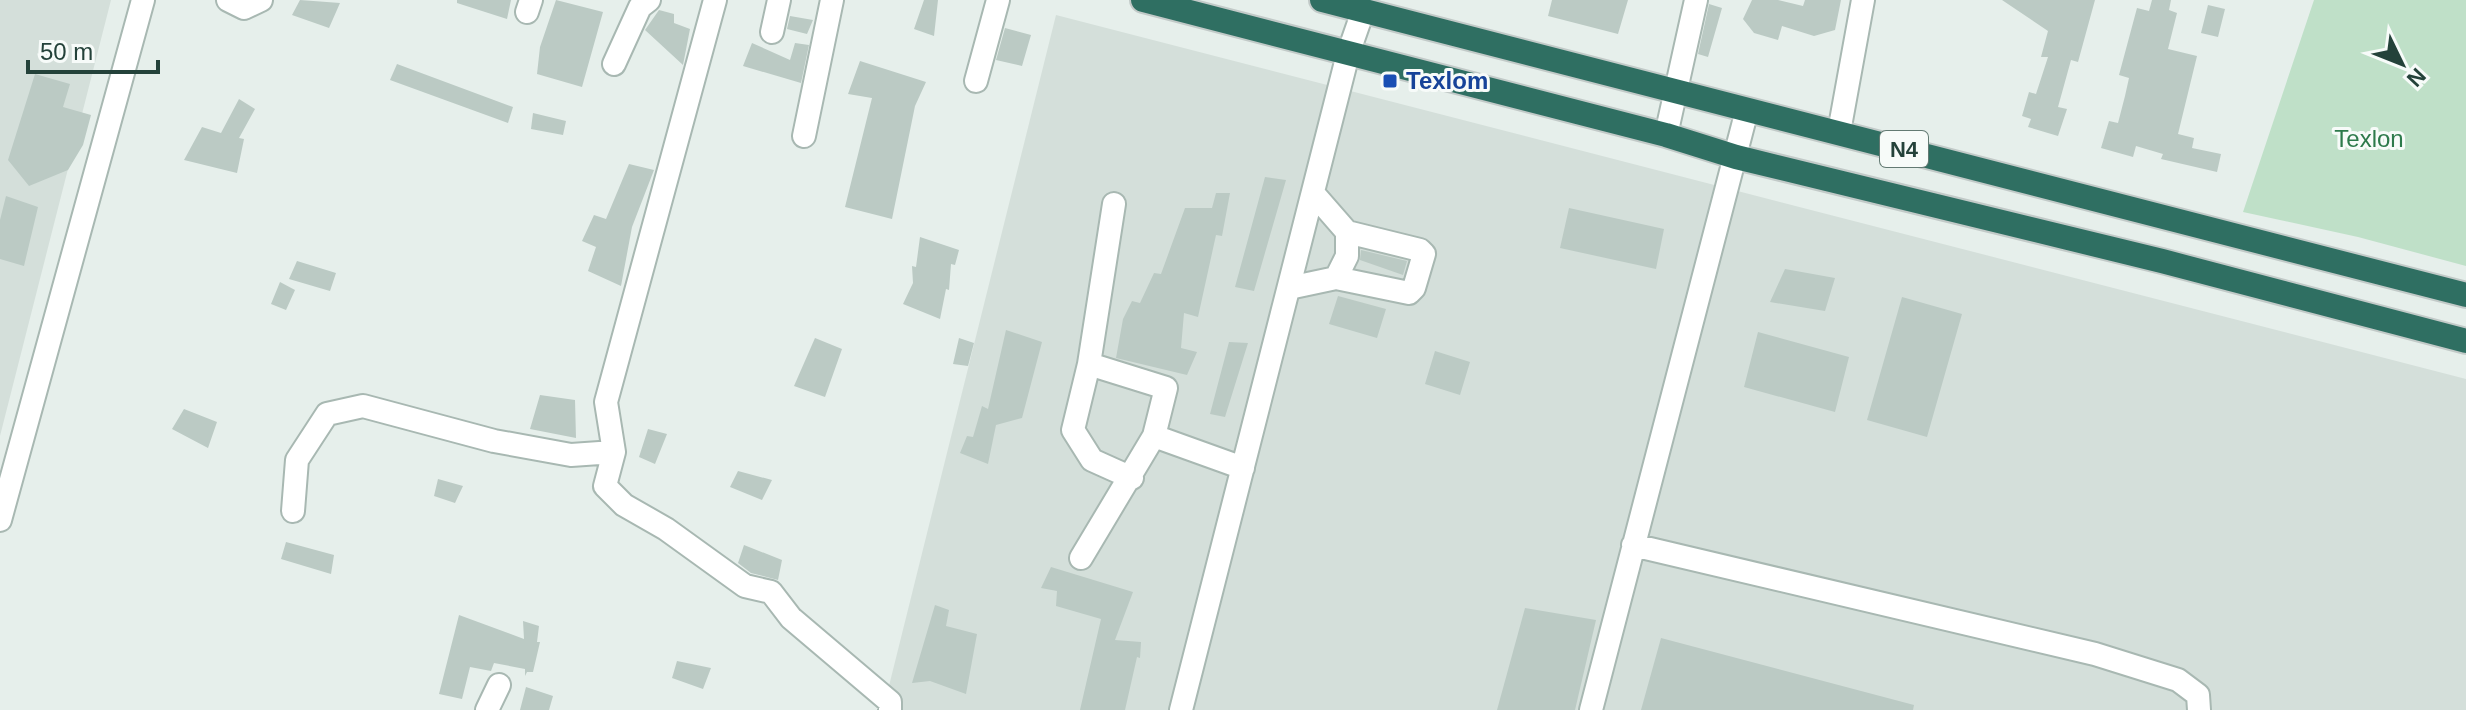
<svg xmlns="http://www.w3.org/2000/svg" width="2466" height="710" font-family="Helvetica,sans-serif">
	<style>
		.built { fill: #d4dfda }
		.green { fill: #bfe0c8 }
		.building { fill: #bbcac4 }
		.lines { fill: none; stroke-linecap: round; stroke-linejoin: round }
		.minor-casing { stroke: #a8b8b2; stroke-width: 26 }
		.highway-casing { stroke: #c2cac8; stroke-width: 28 }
		.minor { stroke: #fff; stroke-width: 22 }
		.highway { stroke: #2f6f62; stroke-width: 24 }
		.transit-dot { fill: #1a4fb4; stroke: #f7fbf9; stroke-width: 3 }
		.labels { text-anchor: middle; stroke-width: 6; stroke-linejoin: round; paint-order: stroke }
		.shield { fill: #f7fbf9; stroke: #637a73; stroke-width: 2 }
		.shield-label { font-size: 22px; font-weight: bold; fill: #24423a }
		.transit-label { font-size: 24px; font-weight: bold; fill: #164399; stroke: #f7fbf9; text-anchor: start }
		.park-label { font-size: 24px; fill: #2d7a4b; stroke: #f7fbf9 }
	</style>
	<rect width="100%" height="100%" fill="#e6efeb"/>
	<!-- built -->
	<path class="built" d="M0 0H111L0 436Z
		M1056 15 2466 379V710H898L884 706Z"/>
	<!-- green -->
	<path class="green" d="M2314 0H2466V266L2358 237 2243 212Z"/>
	<!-- building -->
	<path class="building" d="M300 0 340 3 329 28 292 15Z
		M457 0H511L507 19 457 3Z
		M556 0 603 12 582 87 537 74 540 47Z
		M924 0H938L934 36 914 29Z
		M1552 0H1628L1618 34 1548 16Z
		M1752 0H1778L1803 6 1805 0H1841L1835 30 1814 36 1782 26 1778 40 1754 33 1743 19Z
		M2002 0H2095L2078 62 2071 60 2063 89 2058 107 2067 109 2058 136 2028 127 2031 119 2022 116 2029 92 2036 94 2048 57H2041L2048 31Z
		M2152 0H2171L2169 10 2177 13 2168 49 2197 56 2178 134 2194 138 2192 148 2221 154 2217 172 2161 159 2163 154 2136 146 2133 157 2101 148 2109 121 2118 123 2125 96 2129 78 2119 75 2137 8 2149 11Z
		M1709 4 1722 8 1708 57 1698 54Z
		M2208 5 2225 9 2218 37 2201 33Z
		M659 10 674 14V23L690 29 683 65 645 30Z
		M790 16 813 20 807 34 787 29Z
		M1005 28 1031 35 1022 66 996 60Z
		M752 43 790 60 795 43 809 45 801 83 743 66Z
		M860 61 926 82 915 106 892 219 845 207 872 98 848 94Z
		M397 64 513 107 508 123 390 80Z
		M35 74 70 84 63 107 91 115 83 145 68 170 29 186 8 160Z
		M239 99 255 109 239 138 244 139 237 173 184 160 202 127 221 133Z
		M533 113 566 121 563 135 531 129Z
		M629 164 654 170 632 227 621 286 588 271 596 247 582 241 594 215 606 219Z
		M1265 177 1286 180 1254 291 1235 287Z
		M1216 193H1230L1222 236 1216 235 1198 317 1184 313 1181 348 1197 352 1187 375 1116 358 1123 319 1132 301 1140 303 1154 273 1161 274 1185 208H1212Z
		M6 196 38 207 24 266 0 259V220Z
		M1569 208 1664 229 1656 269 1560 248Z
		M920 237 959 250 955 265 951 264 949 290 946 289 940 319 903 304 913 283 912 266 916 267Z
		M1361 250 1407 261 1403 275 1360 260Z
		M297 261 336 273 330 291 289 279Z
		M1785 269 1835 278 1825 311 1770 302Z
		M280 282 295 290 286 310 271 304Z
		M1338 296 1386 309 1377 338 1329 324Z
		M1902 297 1962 314 1927 437 1867 420Z
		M1006 330 1042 342 1022 418 996 425 988 464 960 453 967 436 973 437 982 406 988 409Z
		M1758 332 1849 357 1835 412 1744 387Z
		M815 338 842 349 825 397 794 386Z
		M959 338 974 343 968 366 953 364Z
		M1229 342 1248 343 1225 417 1210 414Z
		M1435 351 1470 362 1460 395 1425 384Z
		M540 395 575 400 576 438 530 429Z
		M184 409 217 422 208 448 172 429Z
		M648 429 667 434 655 464 639 457Z
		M738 471 772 480 762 500 730 487Z
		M438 479 463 486 455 503 434 496Z
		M286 542 334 555 331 574 281 559Z
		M744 545 782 560 778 580 751 573 738 563Z
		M1051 567 1133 592 1115 640 1141 642 1140 658 1137 657 1125 710H1080L1101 619 1056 606 1057 591 1041 588Z
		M935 605 949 610 946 626 977 634 966 694 930 681 912 683Z
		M1525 608 1596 620 1575 710H1497Z
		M459 615 524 639 523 621 539 626 537 642H540L533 672H527L525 676V669L494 663 491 671 470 667 462 699 439 694Z
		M1661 638 1914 705 1913 710H1641Z
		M677 661 711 668 703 689 672 678Z
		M526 687 553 696 549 710H520Z"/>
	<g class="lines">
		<defs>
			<path id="minor" d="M228 0 244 8 261 0
				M715 0 606 402 614 452 605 486 624 505 666 529 745 586 771 592 791 618 890 702V710
				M527 12 531 0
				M772 32 779 0
				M614 64 640 7 649 0
				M976 81 998 0
				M1839 132 1863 0
				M1666 135 1696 0
				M804 136 832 0
				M1114 204 1089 364 1073 430 1092 460 1132 478
				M1336 278 1409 293 1414 288 1424 254 1420 250 1347 232
				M1289 288 1336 278 1347 256V232L1313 193
				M1089 364 1166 388 1154 436
				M293 511 297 460 327 414 363 406 494 441 571 455 614 452
				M0 520 143 0
				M1633 545 2095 654 2178 680 2198 695 2199 710
				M1081 558 1154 436 1243 468
				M487 710 499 685
				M1181 710 1348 54 1363 11
				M1591 710 1747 110"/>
			<path id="highway" d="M1143 0 1666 135 1736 157 2162 261 2466 341
				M1322 0 2466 295"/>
		</defs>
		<!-- minor casing -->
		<use href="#minor" class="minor-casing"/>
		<!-- highway casing -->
		<use href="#highway" class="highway-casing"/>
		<!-- minor -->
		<use href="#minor" class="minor"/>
		<!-- highway -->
		<use href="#highway" class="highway"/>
	</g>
	<!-- markers -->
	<rect class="transit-dot" x="1382" y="73" width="16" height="16" rx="4"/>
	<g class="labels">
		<!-- shield labels -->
		<rect class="shield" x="1880" y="131" width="48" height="36" rx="6"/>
		<g class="shield-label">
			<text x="1904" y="157">N4</text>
		</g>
		<!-- transit labels -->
		<g class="transit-label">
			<text x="1406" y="89">Texlom</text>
		</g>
		<!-- park labels -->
		<g class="park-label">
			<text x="2369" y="147">Texlon</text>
		</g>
	</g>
	<!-- north arrow -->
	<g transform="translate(2402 64) rotate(133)" stroke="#f7fbf9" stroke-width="6" paint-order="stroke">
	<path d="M0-6L14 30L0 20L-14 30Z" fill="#24423a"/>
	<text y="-12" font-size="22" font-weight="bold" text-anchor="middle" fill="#24423a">N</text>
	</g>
	<!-- scale -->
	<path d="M28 60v12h130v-12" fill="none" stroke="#24423a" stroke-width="4"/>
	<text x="40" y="60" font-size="24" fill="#24423a" stroke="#f7fbf9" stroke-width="6" paint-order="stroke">50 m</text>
</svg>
